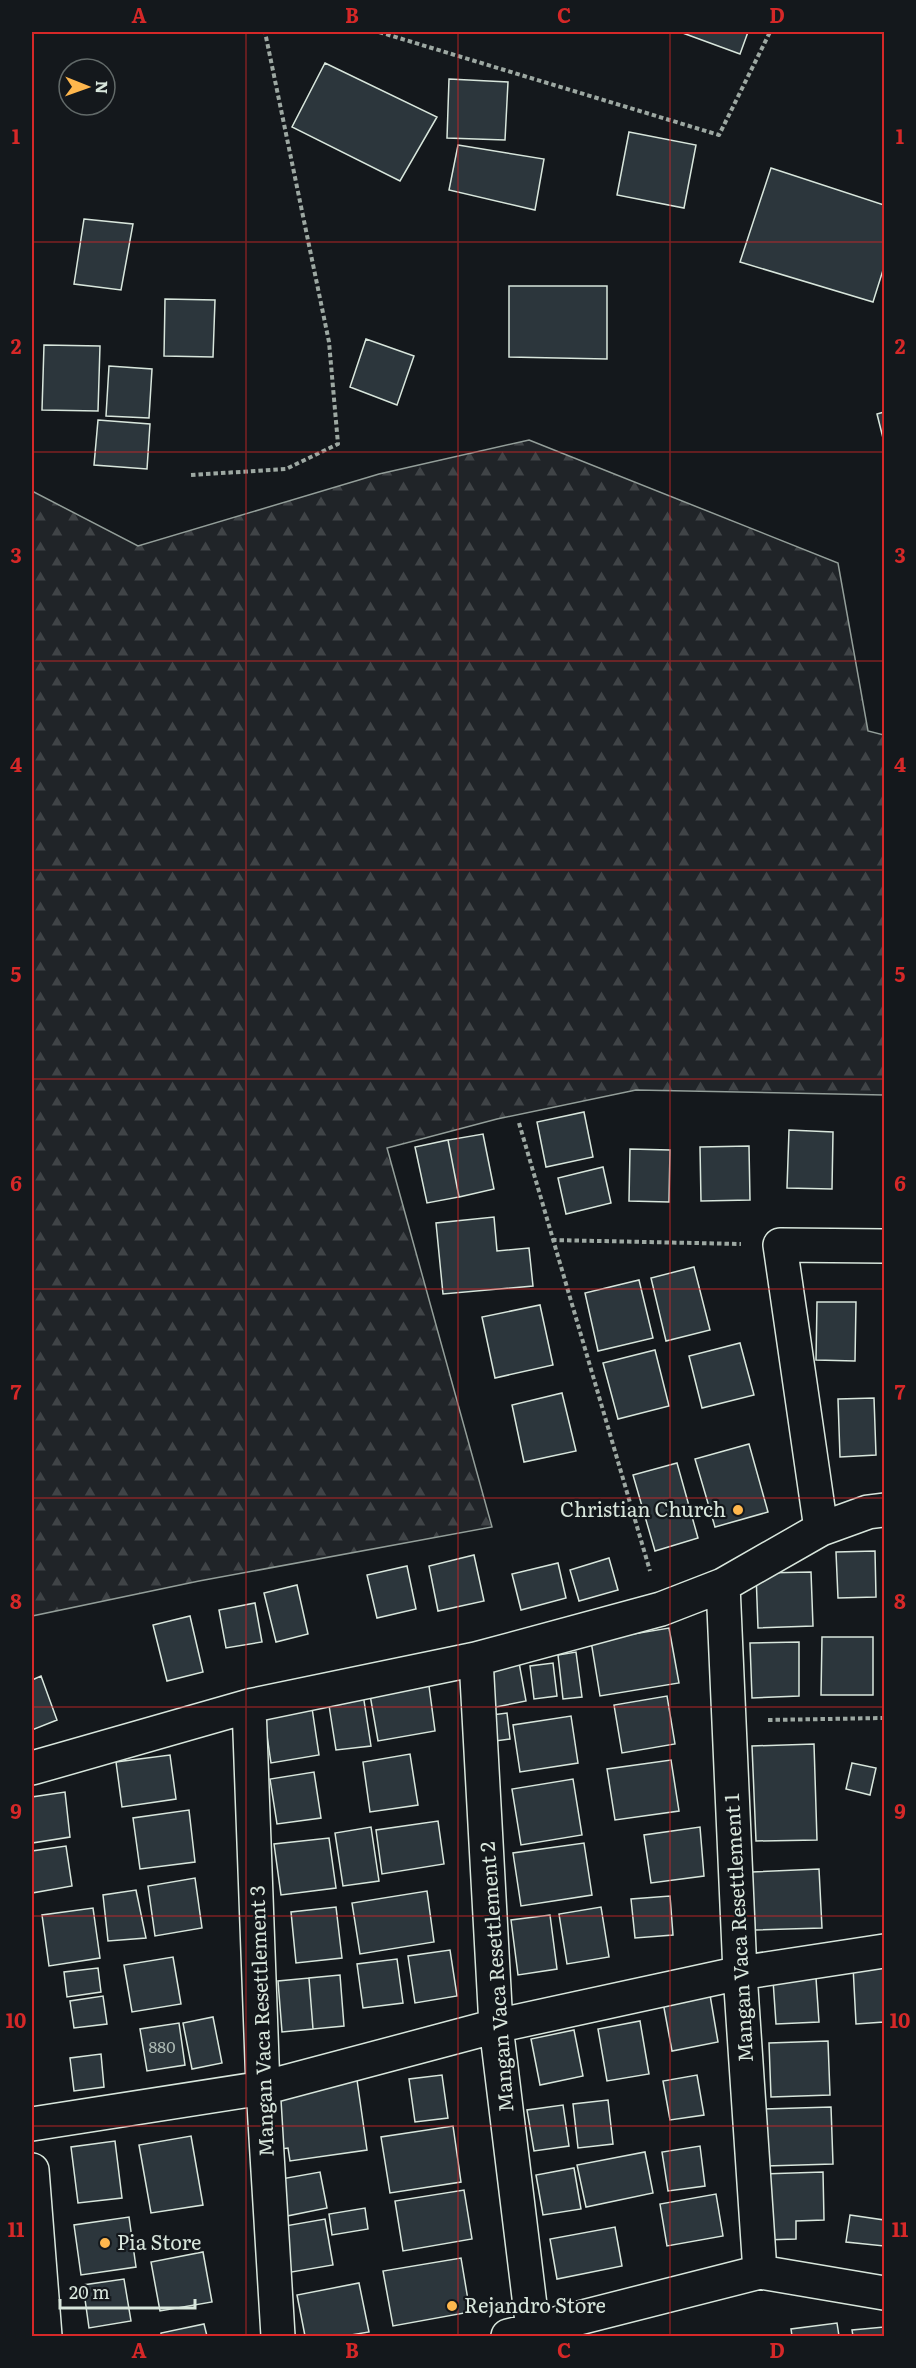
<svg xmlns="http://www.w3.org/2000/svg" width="916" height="2368" font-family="Literata,serif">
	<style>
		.forest { fill: url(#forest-firs); stroke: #939e99; stroke-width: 1.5 }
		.building { fill: #2c363c; stroke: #d8e6dc; stroke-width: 1.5 }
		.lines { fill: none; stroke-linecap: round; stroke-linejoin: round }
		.street-casing { stroke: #d8e6dc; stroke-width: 36 }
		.path { stroke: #9da8a2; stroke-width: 4; stroke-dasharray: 4.5 3; stroke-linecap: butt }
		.street { stroke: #14181c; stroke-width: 33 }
		.grid { fill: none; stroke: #d62828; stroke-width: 1.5; stroke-opacity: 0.55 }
		.poi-dot { fill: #ffb74d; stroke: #14181c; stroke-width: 2 }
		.labels { text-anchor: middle; stroke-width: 4.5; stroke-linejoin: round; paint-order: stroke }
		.number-label { font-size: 16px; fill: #adbab4 }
		.poi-label { font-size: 20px; fill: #d8e6dc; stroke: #14181c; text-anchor: start }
		.street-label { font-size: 20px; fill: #d8e6dc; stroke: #14181c }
		.neatline { fill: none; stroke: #d62828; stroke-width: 2 }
		.grid-label { font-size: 20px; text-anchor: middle; font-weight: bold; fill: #d62828 }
	</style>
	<defs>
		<pattern id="forest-firs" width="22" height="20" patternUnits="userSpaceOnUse" patternTransform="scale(1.5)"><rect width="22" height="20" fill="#202428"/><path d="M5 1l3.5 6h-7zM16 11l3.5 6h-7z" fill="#404447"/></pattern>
	</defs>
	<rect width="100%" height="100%" fill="#14181c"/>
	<!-- forest -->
	<path class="forest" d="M529 440 838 563 868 731 884 735V1095L636 1090 497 1119 387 1148 492 1527 199 1581 32 1616V491L138 546 379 474Z"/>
	<!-- building -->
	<path class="building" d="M680 32H748L740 54Z
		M325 63 437 117 400 181 292 127Z
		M449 79 508 82 505 140 447 138Z
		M629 132 696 145 684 208 617 195Z
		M458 145 544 159 535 210 449 190Z
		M771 168 884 205V267L873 302 740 262Z
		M84 219 133 224 121 290 74 284Z
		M509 286H607V359L509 357Z
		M165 299 215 300 213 357 164 356Z
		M366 339 414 356 397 405 350 387Z
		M44 345 100 346 98 411 42 410Z
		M109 366 152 369 149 418 106 416Z
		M884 412V442L877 414Z
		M98 420 150 424 147 469 94 465Z
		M584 1112 593 1157 546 1167 537 1122Z
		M789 1130 833 1132 832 1189 787 1188Z
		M483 1134 494 1189 459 1197 448 1140Z
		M448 1140 459 1197 427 1203 415 1147Z
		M749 1146 750 1200 701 1201 700 1147Z
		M630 1149 670 1150 669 1202 629 1201Z
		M603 1167 611 1203 566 1214 558 1178Z
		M494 1217 497 1251 529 1248 533 1286 443 1294 436 1223Z
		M694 1267 710 1330 666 1341 651 1278Z
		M639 1280 653 1338 598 1351 585 1293Z
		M817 1302H856L855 1361 816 1360Z
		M540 1305 553 1365 495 1378 482 1317Z
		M740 1343 754 1395 702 1408 689 1356Z
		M655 1350 669 1406 618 1419 603 1363Z
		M562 1393 576 1451 524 1462 512 1405Z
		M874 1398 876 1455 840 1457 838 1399Z
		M749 1444 768 1512 715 1527 695 1459Z
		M677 1463 698 1538 655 1551 633 1475Z
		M875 1551 876 1597 838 1598 836 1552Z
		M474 1555 484 1601 438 1611 429 1566Z
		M609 1558 618 1590 579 1601 570 1570Z
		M558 1563 566 1598 521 1610 512 1574Z
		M407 1566 416 1609 377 1618 367 1575Z
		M811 1572 813 1626 758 1628 756 1573Z
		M297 1585 308 1634 276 1642 264 1593Z
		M255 1603 262 1642 226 1648 219 1610Z
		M190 1616 203 1672 167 1681 153 1625Z
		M669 1628 679 1683 600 1696 591 1641Z
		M822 1637H873V1695H821Z
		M799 1642V1696L752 1698 750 1643Z
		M576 1652 582 1697 563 1699 558 1655Z
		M518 1657 526 1701 491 1708 483 1664Z
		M553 1663 557 1696 534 1699 530 1666Z
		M41 1676 57 1720 32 1730V1680Z
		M429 1686 435 1731 378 1741 370 1695Z
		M363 1694 371 1746 336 1750 328 1699Z
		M667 1696 675 1744 622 1753 614 1705Z
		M312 1708 319 1755 271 1763 264 1715Z
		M507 1713 510 1739 488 1742 484 1716Z
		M571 1716 578 1763 520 1772 513 1725Z
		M814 1744 817 1840 756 1841 752 1746Z
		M410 1754 418 1805 370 1812 363 1762Z
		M170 1755 176 1799 122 1807 116 1762Z
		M671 1760 679 1811 615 1820 607 1769Z
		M852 1763 876 1768 870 1795 846 1789Z
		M314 1772 321 1818 277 1824 270 1779Z
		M573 1779 582 1835 521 1845 512 1789Z
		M65 1792 70 1837 32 1843V1797Z
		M189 1810 195 1862 140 1869 133 1818Z
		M438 1821 444 1864 382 1874 376 1830Z
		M371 1827 379 1881 343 1886 335 1833Z
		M700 1827 704 1876 651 1883 644 1835Z
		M329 1838 336 1888 281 1895 274 1844Z
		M584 1843 592 1895 521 1906 513 1853Z
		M66 1846 72 1886 32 1893V1851Z
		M819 1869 822 1928 755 1930 752 1872Z
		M195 1878 202 1928 155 1936 148 1886Z
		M136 1890 146 1938 108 1941 103 1895Z
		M427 1891 434 1942 360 1954 352 1903Z
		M670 1896 673 1935 635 1938 631 1899Z
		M336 1907 342 1958 296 1963 291 1912Z
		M601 1907 609 1957 567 1964 559 1914Z
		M93 1908 100 1958 49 1966 42 1915Z
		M550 1915 557 1969 518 1975 511 1920Z
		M450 1950 457 1996 415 2003 408 1956Z
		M173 1957 181 2004 132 2012 124 1965Z
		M397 1959 403 2003 363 2008 357 1964Z
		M884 1964V2022L856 2024 853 1966Z
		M98 1968 101 1992 67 1997 64 1972Z
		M340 1975 344 2026 313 2029 309 1978Z
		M309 1978 313 2029 282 2032 278 1981Z
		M816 1978 819 2022 776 2024 773 1980Z
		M709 1989 718 2042 672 2051 662 1997Z
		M103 1996 107 2024 74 2028 70 2001Z
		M213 2017 222 2063 192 2069 183 2023Z
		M640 2021 649 2074 607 2081 598 2029Z
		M179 2023 185 2065 147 2071 140 2029Z
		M574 2030 583 2076 540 2085 531 2039Z
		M828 2041 830 2095 771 2097 769 2043Z
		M101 2054 104 2087 74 2091 70 2058Z
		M442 2075 448 2118 415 2122 409 2079Z
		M697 2075 704 2115 670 2120 663 2081Z
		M357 2080 367 2150 290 2161 288 2148 273 2150 265 2093Z
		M608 2100 613 2144 578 2148 573 2104Z
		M563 2105 569 2146 534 2151 527 2110Z
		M831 2107 833 2164 766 2166 764 2109Z
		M453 2126 461 2182 390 2193 381 2137Z
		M191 2136 203 2205 151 2213 139 2145Z
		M115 2141 122 2198 78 2203 71 2147Z
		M700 2146 705 2186 668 2191 662 2152Z
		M645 2152 653 2193 586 2207 577 2165Z
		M574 2168 581 2209 543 2215 536 2175Z
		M320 2172 327 2208 287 2216 281 2179Z
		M823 2172 824 2220 796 2221V2239L762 2240 760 2174Z
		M464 2190 472 2239 403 2251 395 2201Z
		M716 2194 723 2236 667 2246 660 2204Z
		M365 2208 368 2229 332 2235 329 2214Z
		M850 2215 884 2220V2246L846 2242Z
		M129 2217 136 2267 81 2275 74 2225Z
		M325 2219 333 2265 286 2273 279 2227Z
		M615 2227 622 2266 557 2279 550 2239Z
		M203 2252 212 2302 160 2311 151 2262Z
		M461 2258 470 2312 393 2326 383 2271Z
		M124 2279 131 2321 89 2328 83 2285Z
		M359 2283 369 2332 345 2336H305L297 2295Z
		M837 2323 839 2336H792L791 2329Z
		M204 2324 207 2336H161V2333Z
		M884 2327V2336H853L852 2330Z"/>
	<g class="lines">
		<defs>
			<path id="street" d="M821 1529 868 1512 884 1510
				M723 1585 740 1973 760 2272
				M476 1659 496 2026 533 2330
				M249 1706 263 2088 278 2336
				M32 1768 249 1706 476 1659 661 1609 723 1585 821 1529 780 1245 884 1246
				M32 2124 263 2088 496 2026 740 1973 884 1951
				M32 2170 45 2336
				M508 2336 760 2272 884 2293"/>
		</defs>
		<!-- street casing -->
		<use href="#street" class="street-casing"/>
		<!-- path -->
		<path class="path" d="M379 32 719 135 770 32
			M191 475 286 469 338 444 329 342 265 32
			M519 1123 650 1571
			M552 1240 741 1244
			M768 1720 884 1718"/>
		<!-- street -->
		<use href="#street" class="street"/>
	</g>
	<!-- grid -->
	<path class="grid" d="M246 32V2336M458 32V2336M670 32V2336M32 242H884M32 452H884M32 661H884M32 870H884M32 1079H884M32 1289H884M32 1498H884M32 1707H884M32 1916H884M32 2126H884"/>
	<!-- markers -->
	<g class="poi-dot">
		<circle cx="738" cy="1510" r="6"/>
		<circle cx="105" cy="2243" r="6"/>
		<circle cx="452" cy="2306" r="6"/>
	</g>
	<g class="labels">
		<!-- number labels -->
		<g class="number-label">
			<text x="162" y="2053">880</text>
		</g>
		<!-- poi labels -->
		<g class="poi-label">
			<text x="726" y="1517" text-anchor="end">Christian Church</text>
			<text x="117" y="2250">Pia Store</text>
			<text x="464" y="2313">Rejandro Store</text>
		</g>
		<!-- street labels -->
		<g class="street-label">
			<text transform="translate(739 1928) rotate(-93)" y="7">Mangan Vaca Resettlement 1</text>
			<text transform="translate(497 1977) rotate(-94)" y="7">Mangan Vaca Resettlement 2</text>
			<text transform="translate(262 2021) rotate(-92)" y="7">Mangan Vaca Resettlement 3</text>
		</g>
	</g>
	<!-- border -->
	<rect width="916" height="2368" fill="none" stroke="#14181c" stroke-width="66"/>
	<!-- north arrow -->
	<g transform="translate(87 87) rotate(91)"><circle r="28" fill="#14181c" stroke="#626a69" stroke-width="1.5"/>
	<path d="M0-4.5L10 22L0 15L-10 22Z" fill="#ffb74d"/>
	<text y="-9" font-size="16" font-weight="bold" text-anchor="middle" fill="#d8e6dc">N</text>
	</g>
	<!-- scale -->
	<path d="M60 2299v9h135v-9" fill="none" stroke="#d8e6dc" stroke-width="3"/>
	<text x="69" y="2299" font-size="18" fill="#d8e6dc" stroke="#14181c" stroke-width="4.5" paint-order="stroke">20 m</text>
	<rect x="33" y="33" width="850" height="2302" class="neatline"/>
	<g class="grid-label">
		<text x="139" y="23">A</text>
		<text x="352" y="23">B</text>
		<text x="564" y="23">C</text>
		<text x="777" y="23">D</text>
		<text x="16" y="144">1</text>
		<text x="900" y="144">1</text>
		<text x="16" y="354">2</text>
		<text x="900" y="354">2</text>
		<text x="16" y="563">3</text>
		<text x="900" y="563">3</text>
		<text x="16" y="772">4</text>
		<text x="900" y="772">4</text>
		<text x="16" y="982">5</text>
		<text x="900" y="982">5</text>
		<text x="16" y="1191">6</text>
		<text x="900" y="1191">6</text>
		<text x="16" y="1400">7</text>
		<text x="900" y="1400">7</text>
		<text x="16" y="1609">8</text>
		<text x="900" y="1609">8</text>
		<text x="16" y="1819">9</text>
		<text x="900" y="1819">9</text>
		<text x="16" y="2028">10</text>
		<text x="900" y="2028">10</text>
		<text x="16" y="2237">11</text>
		<text x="900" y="2237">11</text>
		<text x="139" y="2358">A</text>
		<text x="352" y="2358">B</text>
		<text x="564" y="2358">C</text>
		<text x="777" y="2358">D</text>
	</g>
</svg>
